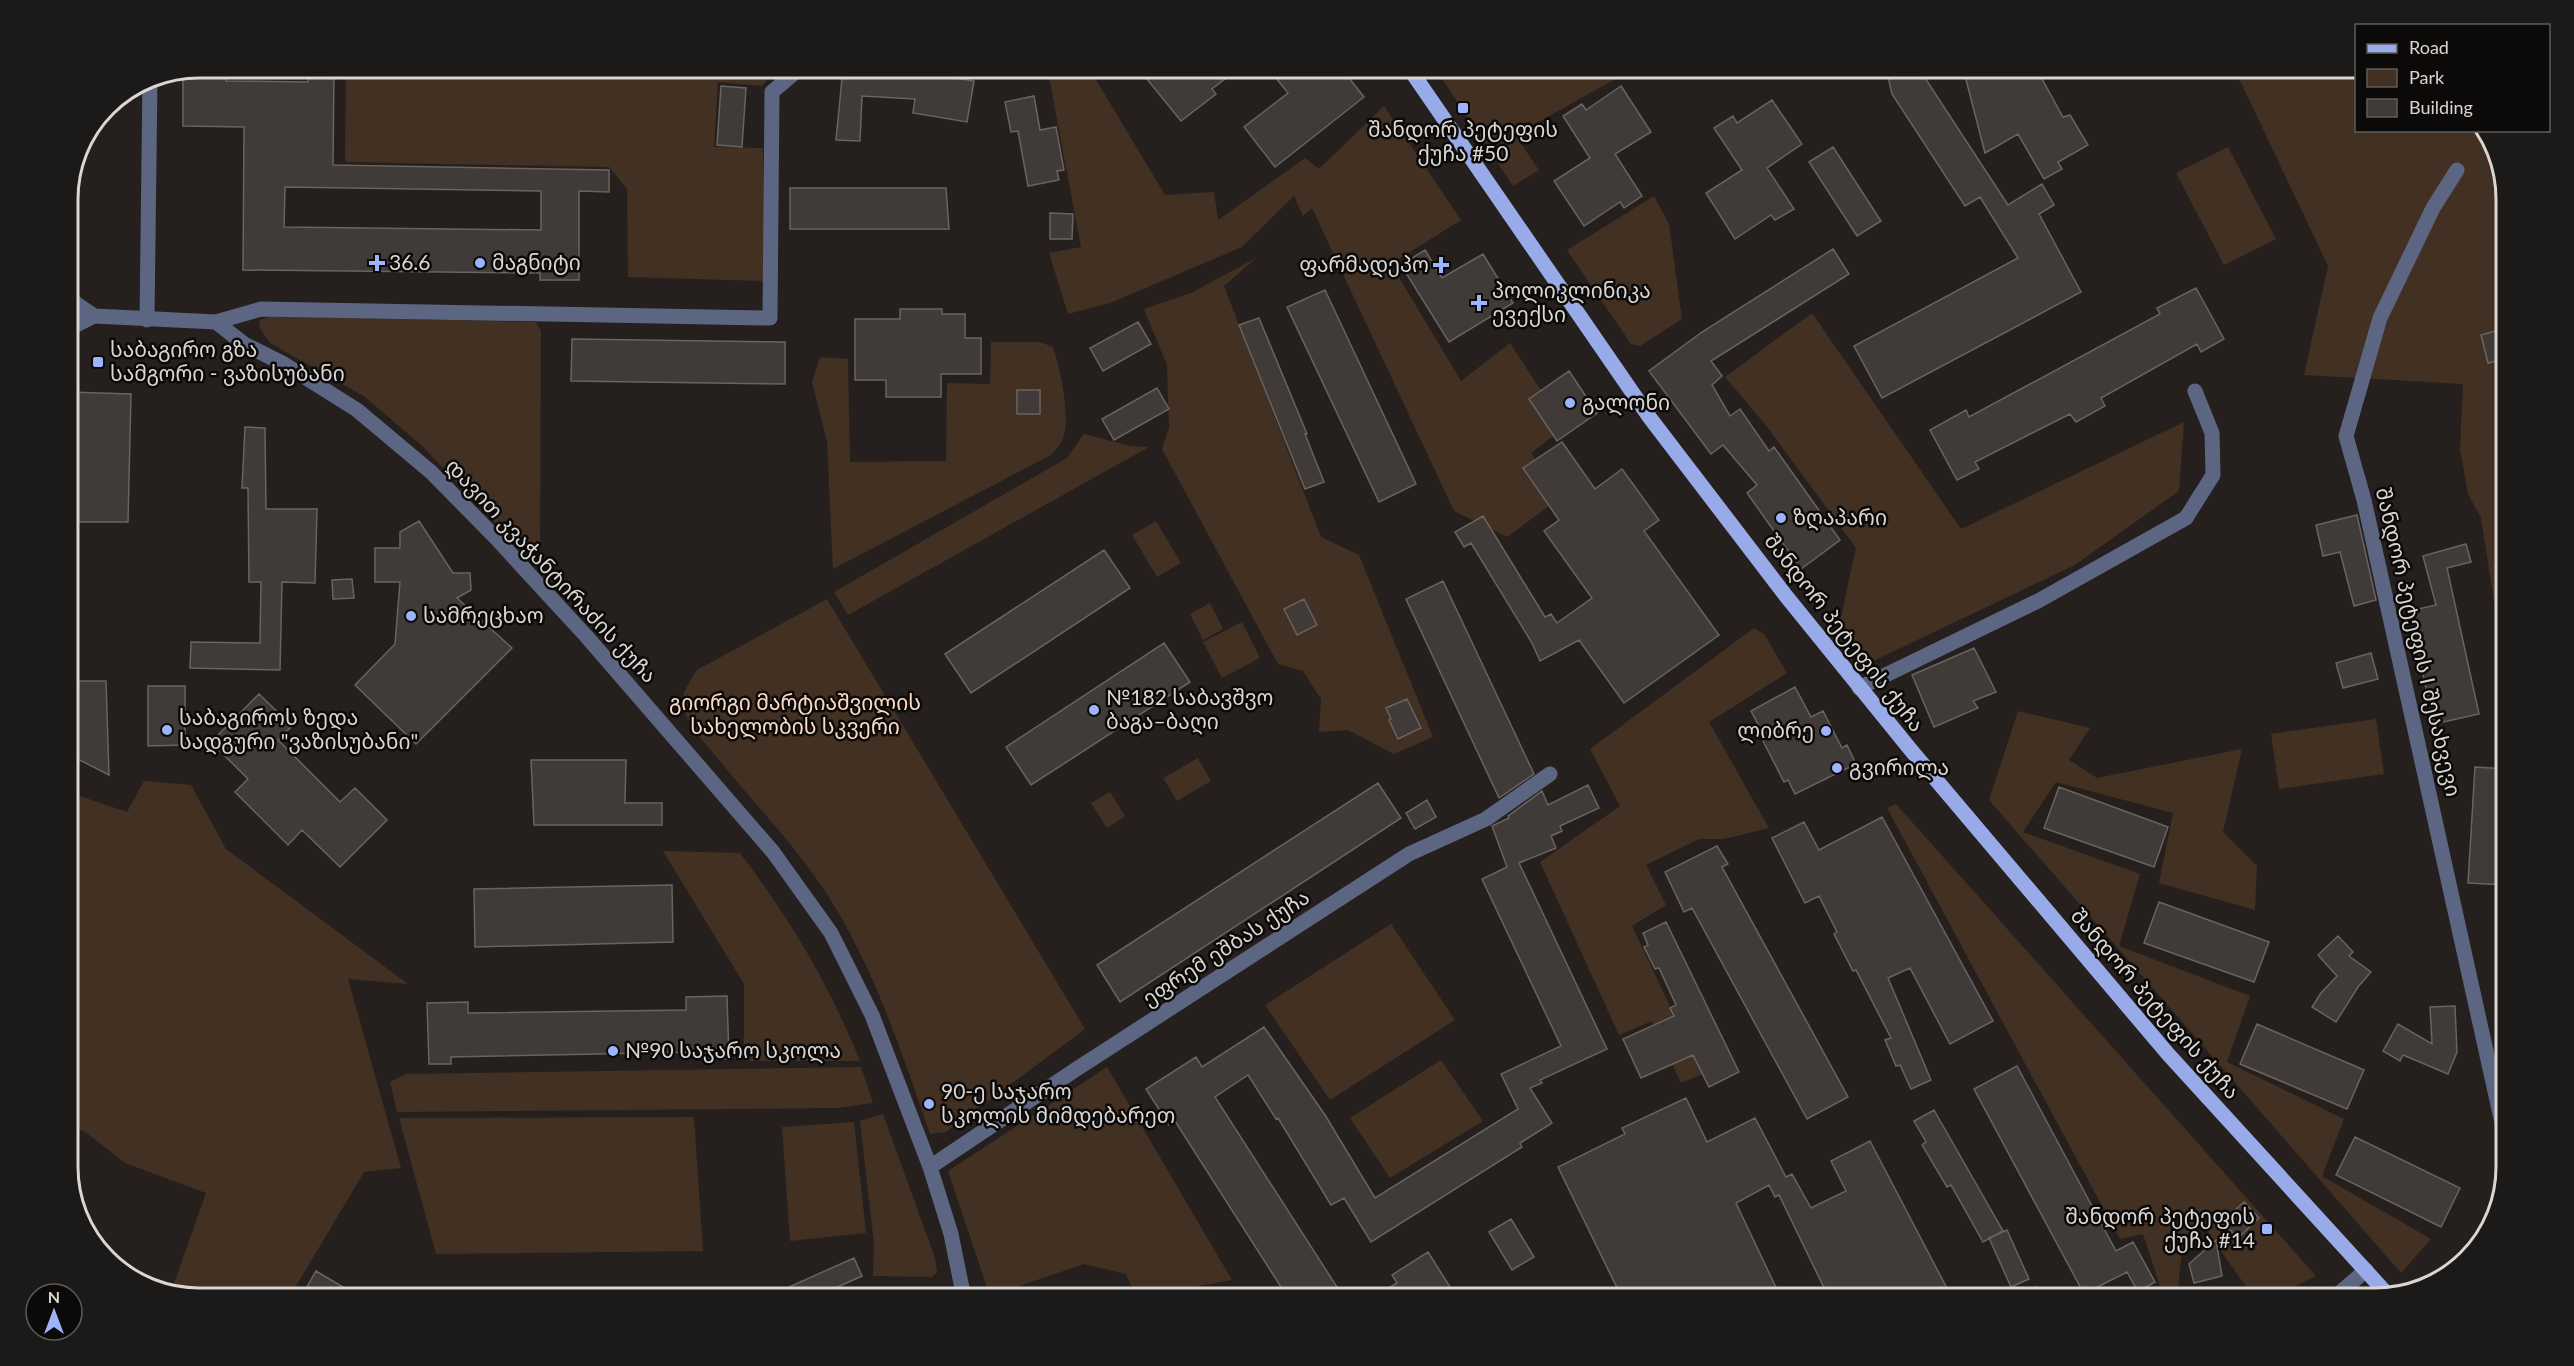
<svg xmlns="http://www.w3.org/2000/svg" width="2574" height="1366" font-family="Lato,'Noto Sans Georgian',sans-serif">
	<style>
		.green { fill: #423023 }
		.building { fill: #403b38; stroke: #696460; stroke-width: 1.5; fill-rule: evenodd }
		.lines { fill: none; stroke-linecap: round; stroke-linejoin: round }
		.minor { stroke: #5c6683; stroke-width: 15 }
		.major { stroke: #98abe8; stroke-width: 15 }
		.poi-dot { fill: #9db4fd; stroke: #0c0a09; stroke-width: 2 }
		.labels { text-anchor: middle; stroke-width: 5; stroke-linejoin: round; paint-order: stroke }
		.poi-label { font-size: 21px; fill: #d9d6d4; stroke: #0c0a09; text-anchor: start }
		.street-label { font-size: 21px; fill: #d9d6d4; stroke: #0c0a09 }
		.park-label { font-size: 21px; fill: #fbdbc5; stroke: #0c0a09 }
		.rim { fill: none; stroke: #d9d6d4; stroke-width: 3 }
	</style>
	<rect width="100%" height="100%" fill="#25201d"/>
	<!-- green -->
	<path class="green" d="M346 68H776L762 86 718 82 714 147 763 148 765 281 628 277 627 189 609 167 345 162Z
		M921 68H1089L1165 195 1214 192 1218 220 1305 158 1319 169 1384 106 1461 220 1391 264 1461 381 1510 343 1565 427 1531 453 1560 498 1507 537 1454 511 1312 208 1303 216 1294 196 1242 247 1110 303 1068 314 1049 253 1081 247 1049 77 921 74Z
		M1435 68H1635L1515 135 1539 170 1513 186Z
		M2234 68H2356V130L2486 131 2506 191V637L2500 640 2481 518 2468 494 2460 449 2463 384 2304 375 2328 266Z
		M2228 147 2276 239 2224 265 2176 173Z
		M1654 196 1669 224 1682 319 1640 346 1631 344 1567 250Z
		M1256 258 1224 286 1321 537 1359 555 1433 737 1394 754 1348 730 1319 732 1321 699 1303 671 1278 664 1162 449 1169 428 1167 365 1144 309 1191 293Z
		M1812 313 1961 529 2184 422 2179 491 2075 565 1869 663 1839 626 1856 548 1765 424 1725 377Z
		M270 316 536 322 541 331 540 545 537 551 519 547 421 445 365 397 270 343 259 327 260 320Z
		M991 342H1040L1053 347C1060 367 1070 414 1064 435 1062 443 1057 449 1051 455L833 569 827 442 812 382 820 357 848 359 850 462 946 461 947 383 990 384Z
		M1084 434 1130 446 1149 447 848 615 834 592 1067 458Z
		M1156 521 1181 563 1157 577 1132 535Z
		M827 599 1085 1029 946 1132 930 1134C902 1054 876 972 830 899 799 849 756 806 719 760 708 747 687 724 683 707 680 694 690 681 697 670Z
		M1210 603 1223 629 1203 640 1190 614Z
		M1242 622 1260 658 1222 678 1203 642Z
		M1754 628 1764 634 1787 673 1709 722 1769 828 1724 839H1699L1646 865 1666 905 1632 926 1702 1074 1681 1083 1652 1021 1619 1035 1540 862 1620 806 1590 749Z
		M2018 711 2090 728 2069 760 2097 778 2242 749 2223 832 2257 866 2255 910 2159 883 2173 813 2056 782 2023 832 2140 874 2119 946 2250 996 2227 1062 2344 1119 2322 1176 2431 1239 2401 1273 1989 800Z
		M2376 719 2384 774 2279 789 2271 734Z
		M1198 758 1211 781 1177 801 1163 778Z
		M144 781 191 785 226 849 408 984 348 979 401 1168 364 1172 289 1298H199L171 1292 206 1193 125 1163 84 1131 68 1126V792L127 812Z
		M1110 792 1125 816 1107 828 1091 803Z
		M1896 804 2316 1276 2289 1289 2247 1288 2202 1224 2191 1228 2181 1259 2178 1288 2161 1289 2143 1234 2120 1239 1887 808Z
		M663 851 740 853C789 917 830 986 860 1061H744V984Z
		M1391 924 1455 1020 1330 1100 1265 1005Z
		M1441 1060 1483 1121 1390 1178 1350 1118Z
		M861 1067 873 1103 837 1108 397 1112 390 1082 406 1074Z
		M1107 1067 1232 1280 1136 1297 1126 1274 1084 1264 990 1296 948 1171Z
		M883 1114 935 1258 937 1272 932 1277 873 1276 874 1244 860 1121Z
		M694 1117 703 1251 436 1254 399 1118Z
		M854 1122 866 1233 790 1241 782 1127Z
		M2036 1285 2056 1298H2010Z"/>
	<!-- building -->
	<path class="building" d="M199 68H226V81L308 82 309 68 334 69 333 165 609 170V192L579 191V280H540V273L243 270 244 127 183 126V71ZM285 187 541 191V230L284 227Z
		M843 68H894L974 81 967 122 913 113 915 99 862 96 860 141 836 140Z
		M1138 68H1239L1212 89 1216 94 1181 121Z
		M1268 68H1341L1364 97 1275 167 1244 127 1288 93Z
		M1886 68H1921L1923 75 2008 205 2042 184 2054 205 2039 214 2081 292 1882 398 1854 346 2018 258 1980 197 1965 206 1892 94Z
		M1963 68H2036L2063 117 2070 115 2088 145 2058 162 2062 169 2044 179 2018 134 1985 153Z
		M721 86 746 88 742 147 717 145Z
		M1621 86 1651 132 1615 154 1642 196 1624 208 1620 202 1584 226 1554 181 1590 158 1563 116 1582 104 1586 110Z
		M1034 96 1040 130 1056 127 1064 170 1057 171 1059 180 1028 186 1018 131 1011 132 1005 102Z
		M1772 100 1802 144 1767 168 1794 209 1775 220 1771 215 1735 239 1706 193 1742 170 1714 128 1733 116 1737 123Z
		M1833 147 1881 221 1857 236 1809 162Z
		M790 188H946L949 229H790Z
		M1050 213 1073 214 1072 239H1050Z
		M1833 249 1849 274 1711 361 1722 376 1712 385 1730 416 1740 409 1769 451 1774 447 1840 540 1801 569 1747 493 1757 485 1723 445 1711 454 1649 371 1702 332Z
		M1425 250 1442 278 1483 254 1513 303 1449 342 1401 265Z
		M2196 288 2224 339 2201 352 2197 344 2101 398 2105 406 2076 422 2070 414 1975 462 1979 469 1957 480 1930 430 1966 410 1969 417 2160 314 2157 308Z
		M1325 290 1416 484 1379 502 1287 307Z
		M900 309H942V314H965V338H981V374H941V397H886V380H855V319H900Z
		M1259 318 1307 434H1305L1324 482 1305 489 1239 325Z
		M1138 322 1151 344 1103 371 1090 348Z
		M2506 328V359L2488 363 2481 335Z
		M572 339 785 342V384L571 381Z
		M1569 371 1597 413 1557 441 1529 399Z
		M1157 388 1169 409 1114 440 1102 419Z
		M1017 390H1040V414H1017Z
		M68 392 131 394 128 522H68Z
		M245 427 265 428 266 509H317L315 583 282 582 280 670 190 668 191 642 260 643 261 582H249L248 488H242Z
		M1562 442 1595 489 1622 469 1659 520 1644 531 1719 635 1624 703 1579 640 1540 661 1532 643 1471 543 1464 547 1455 532 1483 516 1545 617 1551 614 1557 623 1592 598 1544 531 1559 520 1523 468Z
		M2357 515 2376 600 2354 606 2340 552 2323 556 2316 525Z
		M419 521 453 573H470L471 590 457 598 512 648 416 744 355 685 395 644 400 582H375V548H400V532Z
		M2466 544 2471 562 2447 568 2479 714 2434 724 2409 611 2436 605 2423 556Z
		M1104 550 1130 588 971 693 945 654Z
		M352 579 354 598 333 599 332 580Z
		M1443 581 1534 774 1499 798 1406 599Z
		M1304 599 1317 625 1297 635 1284 609Z
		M1164 643 1190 682 1031 785 1006 747Z
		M1974 648 1996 692 1973 701 1978 708 1934 727 1912 675Z
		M2371 653 2378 679 2343 688 2336 663Z
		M68 681H106L109 775 68 754Z
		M148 686H185V745L148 746Z
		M1795 687 1811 717 1823 711 1842 748 1847 745 1856 764 1795 794 1788 780 1784 782 1763 741 1766 739 1751 711Z
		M259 694 292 726 278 740 340 802 355 788 387 820 340 867 302 830 288 845 235 792 248 779 211 742Z
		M1407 699 1421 728 1398 739 1389 720 1391 719 1386 708Z
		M531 760H626L625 803H662V825H534Z
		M2475 767 2506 769V885L2468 883Z
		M1378 783 1401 818 1120 1002 1097 965Z
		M1588 785 1599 808 1560 826 1562 831 1551 836 1556 848 1519 863 1607 1049 1540 1080 1542 1083 1530 1088 1552 1123 1520 1143 1522 1147 1371 1242 1344 1198 1331 1205 1278 1118 1276 1119 1248 1075 1215 1097 1344 1298H1288L1175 1121 1169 1125 1146 1089 1196 1057 1202 1067 1264 1027 1325 1115 1375 1198 1518 1109 1501 1074 1561 1046 1482 879 1507 867 1492 826 1509 818 1508 816 1542 791 1548 805Z
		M2059 787 2168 827 2154 867 2044 828Z
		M1427 800 1436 817 1415 829 1406 813Z
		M1882 817 1993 1021 1950 1044 1910 968 1888 978 1931 1080 1911 1089 1900 1065 1896 1066 1885 1040 1891 1038 1856 970 1853 971 1834 934 1837 932 1819 896 1805 903 1772 838 1804 822 1819 850Z
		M1717 846 1728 864 1722 867 1848 1097 1807 1119 1692 908 1684 912 1665 872Z
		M672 885 673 942 475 947 474 889Z
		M2159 902 2269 942 2254 982 2144 943Z
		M1666 922 1739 1072 1709 1087 1693 1055 1641 1078 1623 1039 1674 1016 1670 1008 1676 1005 1659 968 1655 969 1644 947 1648 945 1643 933Z
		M2338 936 2353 952 2349 956 2371 972 2358 987 2336 1022 2312 1007 2321 993 2337 976 2318 955Z
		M727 996 729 1059H702V1052L451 1057V1064H429L427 1003 468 1002V1013L686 1010V997Z
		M2455 1006 2457 1052 2448 1074 2403 1055 2400 1061 2383 1051 2398 1024 2432 1044 2430 1007Z
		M2257 1024 2364 1070 2347 1109 2240 1064Z
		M2017 1066 2116 1251 2133 1242 2155 1282 2138 1292 2127 1272 2084 1294 1974 1089Z
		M1686 1098 1707 1142 1755 1118 1786 1177 1792 1174 1811 1208 1846 1191 1831 1161 1870 1141 1952 1298H1829L1779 1195 1775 1197 1769 1185 1736 1203 1781 1298H1622L1558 1167 1625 1134 1622 1128Z
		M1934 1110 2003 1231 1983 1242 1951 1185 1947 1187 1922 1145 1926 1142 1914 1121Z
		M2355 1137 2460 1188 2441 1227 2336 1175Z
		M2244 1202 2259 1218 2238 1238 2222 1222Z
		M1511 1219 1534 1257 1512 1270 1489 1232Z
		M2007 1230 2029 1279 2011 1287 1989 1238Z
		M2216 1240 2222 1276 2194 1283 2189 1264Z
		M1428 1252 1457 1298H1372L1397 1283 1392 1275Z
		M854 1258 862 1276 811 1299H762Z
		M316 1271 363 1299H300Z"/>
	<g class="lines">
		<!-- minor -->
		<path class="minor" d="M2457 170 2433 208 2380 318 2346 436 2364 500 2506 1141
			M68 298 94 316
			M147 320 150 77
			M216 322 261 309 770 318 772 92 800 68
			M68 325H76L94 316 216 322 244 344 284 364 357 410 431 472 496 538 587 637 773 852 831 933 872 1015 930 1167 951 1234 964 1298
			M1859 688 2038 601 2186 518 2213 475 2212 433 2195 391
			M930 1167 1075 1070 1409 854 1486 819 1550 774
			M2334 1298 2366 1270"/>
		<!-- major -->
		<path class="major" d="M1409 68 1650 418 1786 596 1910 749 2168 1054 2388 1295"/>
	</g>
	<!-- markers -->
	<g class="poi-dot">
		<rect x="1457" y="102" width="12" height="12" rx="3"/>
		<path d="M374 254h6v6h6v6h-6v6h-6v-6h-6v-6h6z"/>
		<circle cx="480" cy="263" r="6"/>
		<path d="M1438 256h6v6h6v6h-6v6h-6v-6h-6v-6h6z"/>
		<path d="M1476 294h6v6h6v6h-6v6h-6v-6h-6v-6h6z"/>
		<rect x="92" y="356" width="12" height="12" rx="3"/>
		<circle cx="1570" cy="403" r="6"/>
		<circle cx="1781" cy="518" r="6"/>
		<circle cx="411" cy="616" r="6"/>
		<circle cx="1094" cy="710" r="6"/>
		<circle cx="167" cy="730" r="6"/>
		<circle cx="1826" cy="731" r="6"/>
		<circle cx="1837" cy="768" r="6"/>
		<circle cx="613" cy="1051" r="6"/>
		<circle cx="929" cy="1104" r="6"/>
		<rect x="2261" y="1223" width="12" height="12" rx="3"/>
	</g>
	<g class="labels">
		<!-- poi labels -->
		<g class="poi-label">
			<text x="1463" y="137" text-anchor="middle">შანდორ პეტეფის<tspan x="1463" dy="24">ქუჩა #50</tspan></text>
			<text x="389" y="270">36.6</text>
			<text x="492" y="270">მაგნიტი</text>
			<text x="1429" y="272" text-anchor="end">ფარმადეპო</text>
			<text x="1492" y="298">პოლიკლინიკა<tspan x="1492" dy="24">ევექსი</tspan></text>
			<text x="110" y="357">საბაგირო გზა<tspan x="110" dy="24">სამგორი - ვაზისუბანი</tspan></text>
			<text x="1582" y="410">გალონი</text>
			<text x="1793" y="525">ზღაპარი</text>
			<text x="423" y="623">სამრეცხაო</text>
			<text x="1106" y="705">№182 საბავშვო<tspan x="1106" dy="24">ბაგა–ბაღი</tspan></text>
			<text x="179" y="725">საბაგიროს ზედა<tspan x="179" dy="24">სადგური "ვაზისუბანი"</tspan></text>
			<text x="1814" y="738" text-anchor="end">ლიბრე</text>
			<text x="1849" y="775">გვირილა</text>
			<text x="625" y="1058">№90 საჯარო სკოლა</text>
			<text x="941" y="1099">90-ე საჯარო<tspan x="941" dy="24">სკოლის მიმდებარეთ</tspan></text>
			<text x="2255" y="1224" text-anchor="end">შანდორ პეტეფის<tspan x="2255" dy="24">ქუჩა #14</tspan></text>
		</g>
		<!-- street labels -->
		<g class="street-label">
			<text transform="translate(551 571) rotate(47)" y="7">დავით კვაჭანტირაძის ქუჩა</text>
			<text transform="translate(1844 633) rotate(52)" y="7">შანდორ პეტეფის ქუჩა</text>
			<text transform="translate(2418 642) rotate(77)" y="7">შანდორ პეტეფის I შესახვევი</text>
			<text transform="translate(1226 948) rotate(-33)" y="7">ეფრემ ეშბას ქუჩა</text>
			<text transform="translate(2155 1004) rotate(49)" y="7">შანდორ პეტეფის ქუჩა</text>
		</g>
		<!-- park labels -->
		<g class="park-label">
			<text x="795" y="710">გიორგი მარტიაშვილის<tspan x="795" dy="24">სახელობის სკვერი</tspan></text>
		</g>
	</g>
	<!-- crop -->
	<path d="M0 0H2574V1366H0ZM199 78H2375A121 121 0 0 1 2496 199V1167A121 121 0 0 1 2375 1288H199A121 121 0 0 1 78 1167V199A121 121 0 0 1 199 78Z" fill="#1c1a19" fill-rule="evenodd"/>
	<path class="rim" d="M199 78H2375A121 121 0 0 1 2496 199V1167A121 121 0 0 1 2375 1288H199A121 121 0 0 1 78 1167V199A121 121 0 0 1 199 78Z"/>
	<!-- legend -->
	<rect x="2355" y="24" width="195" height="108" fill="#0c0a09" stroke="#5e5c5a" stroke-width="1.5"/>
	<rect x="2367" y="44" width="30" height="9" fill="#98abe8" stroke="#5e5c5a" stroke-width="1.5"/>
	<text x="2409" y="54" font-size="18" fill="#d9d6d4">Road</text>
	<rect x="2367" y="69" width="30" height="18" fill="#423023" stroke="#5e5c5a" stroke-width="1.5"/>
	<text x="2409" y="84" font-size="18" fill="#d9d6d4">Park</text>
	<rect x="2367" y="99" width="30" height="18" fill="#403b38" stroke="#5e5c5a" stroke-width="1.5"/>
	<text x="2409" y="114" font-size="18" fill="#d9d6d4">Building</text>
	<!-- north arrow -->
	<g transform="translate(54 1312)"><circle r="28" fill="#0c0a09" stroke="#5e5c5a" stroke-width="1.5"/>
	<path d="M0-4.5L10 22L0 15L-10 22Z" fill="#9db4fd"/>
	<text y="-9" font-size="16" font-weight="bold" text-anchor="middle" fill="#d9d6d4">N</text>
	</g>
</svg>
